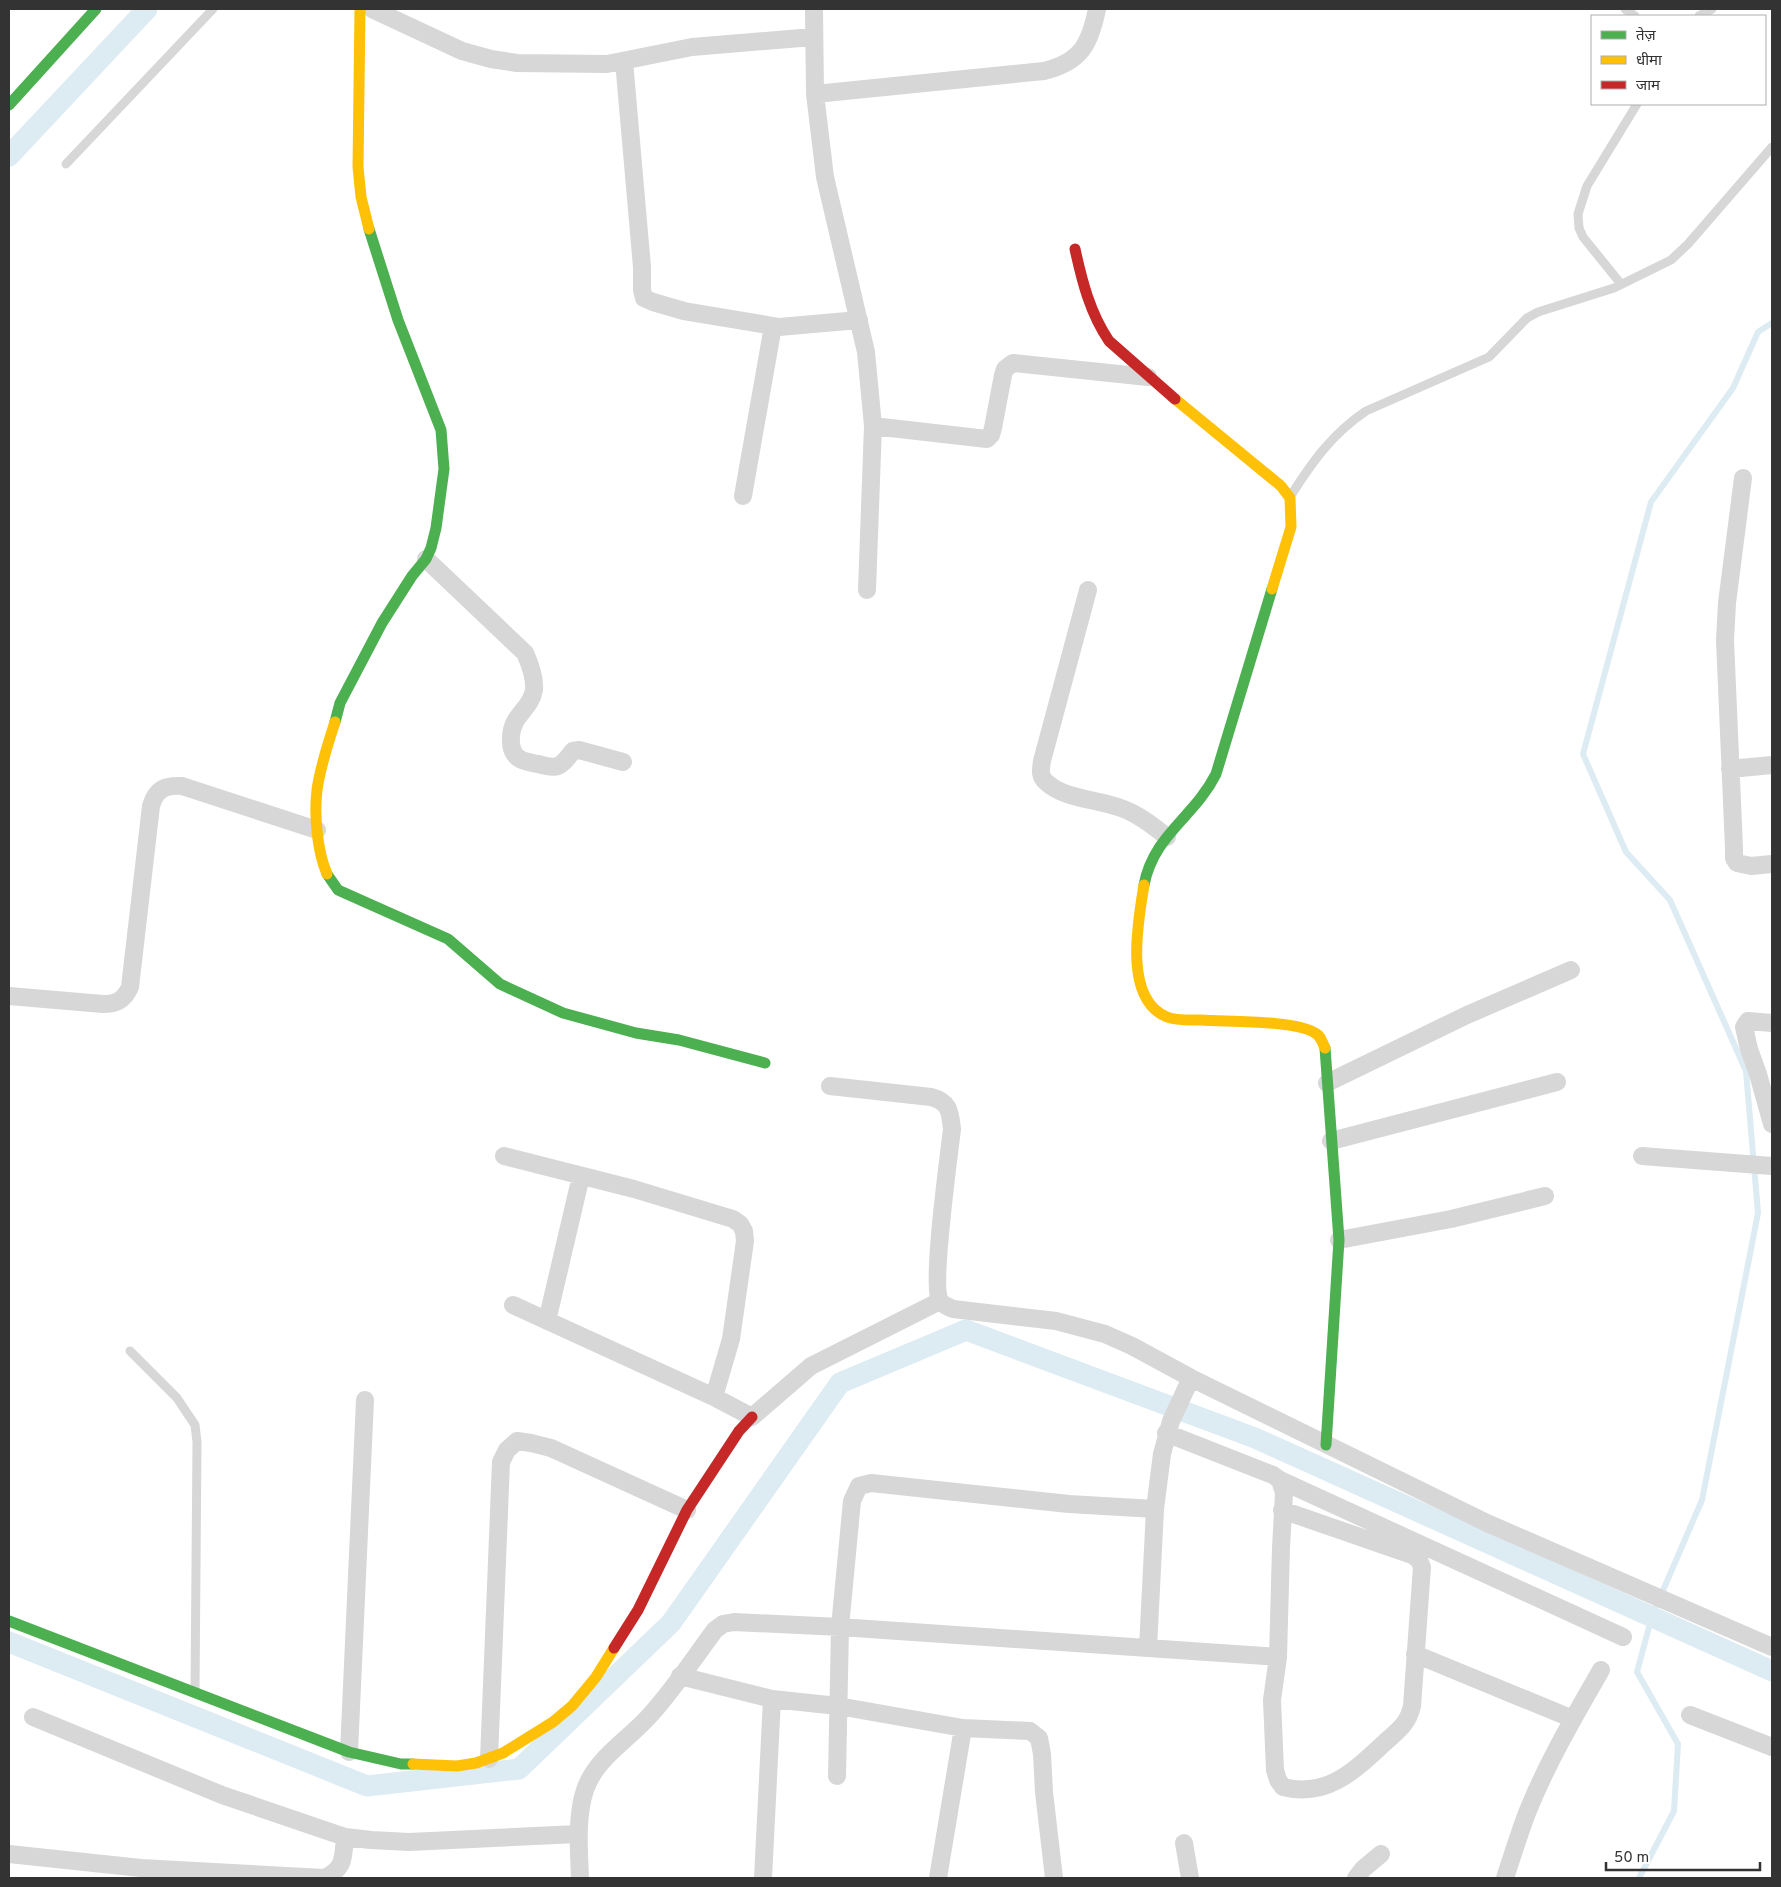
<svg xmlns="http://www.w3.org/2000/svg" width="1781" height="1887" font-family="Overpass,'Noto Sans Devanagari',sans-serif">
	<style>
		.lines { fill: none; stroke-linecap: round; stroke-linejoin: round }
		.stream { stroke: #ddebf3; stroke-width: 6 }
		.canal { stroke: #ddebf3; stroke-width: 21 }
		.lane { stroke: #d7d7d7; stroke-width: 9 }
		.street { stroke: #d7d7d7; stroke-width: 18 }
		.fast { stroke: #4caf50; stroke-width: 11 }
		.slow { stroke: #ffc107; stroke-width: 11 }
		.jam { stroke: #c62828; stroke-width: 11 }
	</style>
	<rect width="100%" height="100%" fill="#fff"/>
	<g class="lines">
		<!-- stream -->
		<path class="stream" d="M1639 1878 1674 1811 1678 1744 1637 1672 1652 1616 1702 1500 1758 1213 1746 1071 1670 900 1626 852 1583 754 1651 502 1733 388 1758 332 1772 323"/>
		<!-- canal -->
		<path class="canal" d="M9 156 147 9
			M9 1642 367 1786 519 1769 671 1623 840 1383 966 1330 1255 1438 1772 1671"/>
		<!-- lane -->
		<path class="lane" d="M1625 9 1635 16
			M1699 16 1712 9
			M66 164 213 9
			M1621 284 1583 237 1579 228 1578 214 1587 186 1637 104
			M1290 497C1312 462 1332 434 1366 411L1489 357 1527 318 1538 312 1614 288 1671 260 1688 244 1772 147
			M130 1351 177 1398 195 1425 197 1442 195 1691"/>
		<!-- street -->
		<path class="street" d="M372 9 462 51 491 59 517 63 607 64 692 47 813 37
			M814 9 815 94 825 177 866 352 873 426 867 590
			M624 61 642 267V290L644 298 653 302 684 311 779 327 859 320
			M815 94 1044 71C1081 62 1090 44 1097 9
			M873 426 987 439 991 435 993 428 1003 375 1005 369 1013 363 1148 377
			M1743 478 1727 603 1725 640 1734 848V858L1737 863 1751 866 1772 864
			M743 496 773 326
			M426 559 525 653C530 664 535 678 534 690 532 703 523 709 516 720 510 730 507 752 520 759 525 762 532 763 538 764 559 770 560 767 573 751L579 750 623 762
			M1088 590 1042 761C1041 769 1039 776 1046 782 1064 799 1096 799 1118 807 1137 813 1152 825 1167 837
			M1730 769 1772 765
			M9 996 103 1004C117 1004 124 1000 130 987L151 806C156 789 165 785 182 786L317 830
			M1772 1023 1748 1021 1744 1027 1749 1049 1758 1074 1772 1124
			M1327 1083 1467 1015 1571 970
			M830 1086 931 1097C950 1102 950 1112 952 1129 949 1155 931 1285 940 1301 943 1305 949 1307 953 1309L1056 1321 1105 1334 1132 1346 1191 1378 1487 1523 1772 1647
			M1331 1141 1557 1082
			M504 1156 634 1189 733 1219 740 1224 744 1231 745 1241 731 1339 714 1397
			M1642 1156 1772 1166
			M1339 1240 1451 1219 1545 1196
			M513 1305 714 1397 752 1417 811 1366 940 1301
			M547 1321 581 1176
			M1166 1433 1273 1475 1280 1480 1284 1493 1281 1548 1278 1657 1272 1700 1275 1770 1278 1780 1283 1787C1326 1798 1353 1772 1382 1745 1396 1732 1408 1725 1412 1706L1422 1567 1419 1560 1412 1555 1282 1510
			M1280 1480 1623 1637
			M1148 1648 1155 1509 1162 1454 1171 1421 1191 1378
			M1415 1654 1573 1719
			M680 1676 772 1699 838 1706 963 1728 1030 1731 1039 1738 1042 1754 1044 1792 1054 1878
			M1690 1715 1772 1747
			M33 1717 222 1795 345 1837 371 1840 409 1842 578 1834
			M349 1752 365 1400
			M489 1759 501 1462 507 1450 517 1441 531 1443 551 1448 687 1510
			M837 1776 840 1627 852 1501 859 1486 871 1483 1069 1504 1155 1509
			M1184 1843 1190 1878
			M9 1854 141 1868 324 1878C345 1869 343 1857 345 1837
			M580 1878C579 1852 576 1816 585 1790 596 1757 630 1739 652 1713 675 1687 694 1658 715 1630L723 1624 734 1622 840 1627 1278 1657
			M763 1878 772 1699
			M938 1878 963 1728
			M1356 1878 1363 1869 1381 1854
			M1505 1878C1512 1857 1519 1834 1527 1813 1547 1763 1574 1717 1601 1670"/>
		<!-- fast -->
		<path class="fast" d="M9 105 96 9
			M335 722 340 703 382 623 412 576 426 559 431 548 436 528 444 469 441 430 398 320 369 229
			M327 874 338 890 448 939 500 984 563 1013 636 1033 679 1040 765 1063
			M1144 885C1154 834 1194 818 1216 774L1272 589
			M1325 1048 1339 1240 1326 1445
			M9 1621 349 1752 401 1764H413"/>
		<!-- slow -->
		<path class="slow" d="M360 9 358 167 361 197 369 229
			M1175 399 1281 486 1290 498 1291 527 1272 589
			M327 874C317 851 314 814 317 790 320 767 328 744 335 722
			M1144 885C1138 922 1123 999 1167 1017 1177 1021 1191 1020 1201 1020 1227 1022 1295 1020 1315 1033 1321 1036 1322 1042 1325 1048
			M413 1764 457 1766 476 1763 503 1753 553 1722 572 1706 596 1677 614 1648"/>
		<!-- jam -->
		<path class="jam" d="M1075 249C1082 281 1090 313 1109 341L1175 399
			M614 1648 638 1610 687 1510 739 1431 752 1417"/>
	</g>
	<!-- border -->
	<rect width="1781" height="1887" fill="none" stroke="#333333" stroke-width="20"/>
	<!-- legend -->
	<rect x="1591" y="15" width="175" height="90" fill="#ffffff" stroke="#adadad"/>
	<rect x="1601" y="31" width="25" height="8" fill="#4caf50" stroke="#adadad"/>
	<text x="1636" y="40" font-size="15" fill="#333333">तेज़</text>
	<rect x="1601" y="56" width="25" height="8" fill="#ffc107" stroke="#adadad"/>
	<text x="1636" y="65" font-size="15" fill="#333333">धीमा</text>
	<rect x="1601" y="81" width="25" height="8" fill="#c62828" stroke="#adadad"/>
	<text x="1636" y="90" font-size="15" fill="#333333">जाम</text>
	<!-- scale -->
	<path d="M1606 1862v8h154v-8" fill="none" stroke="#333333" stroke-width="2.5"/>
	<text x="1614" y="1862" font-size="15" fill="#333333" stroke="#ffffff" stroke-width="4" paint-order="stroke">50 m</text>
</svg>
